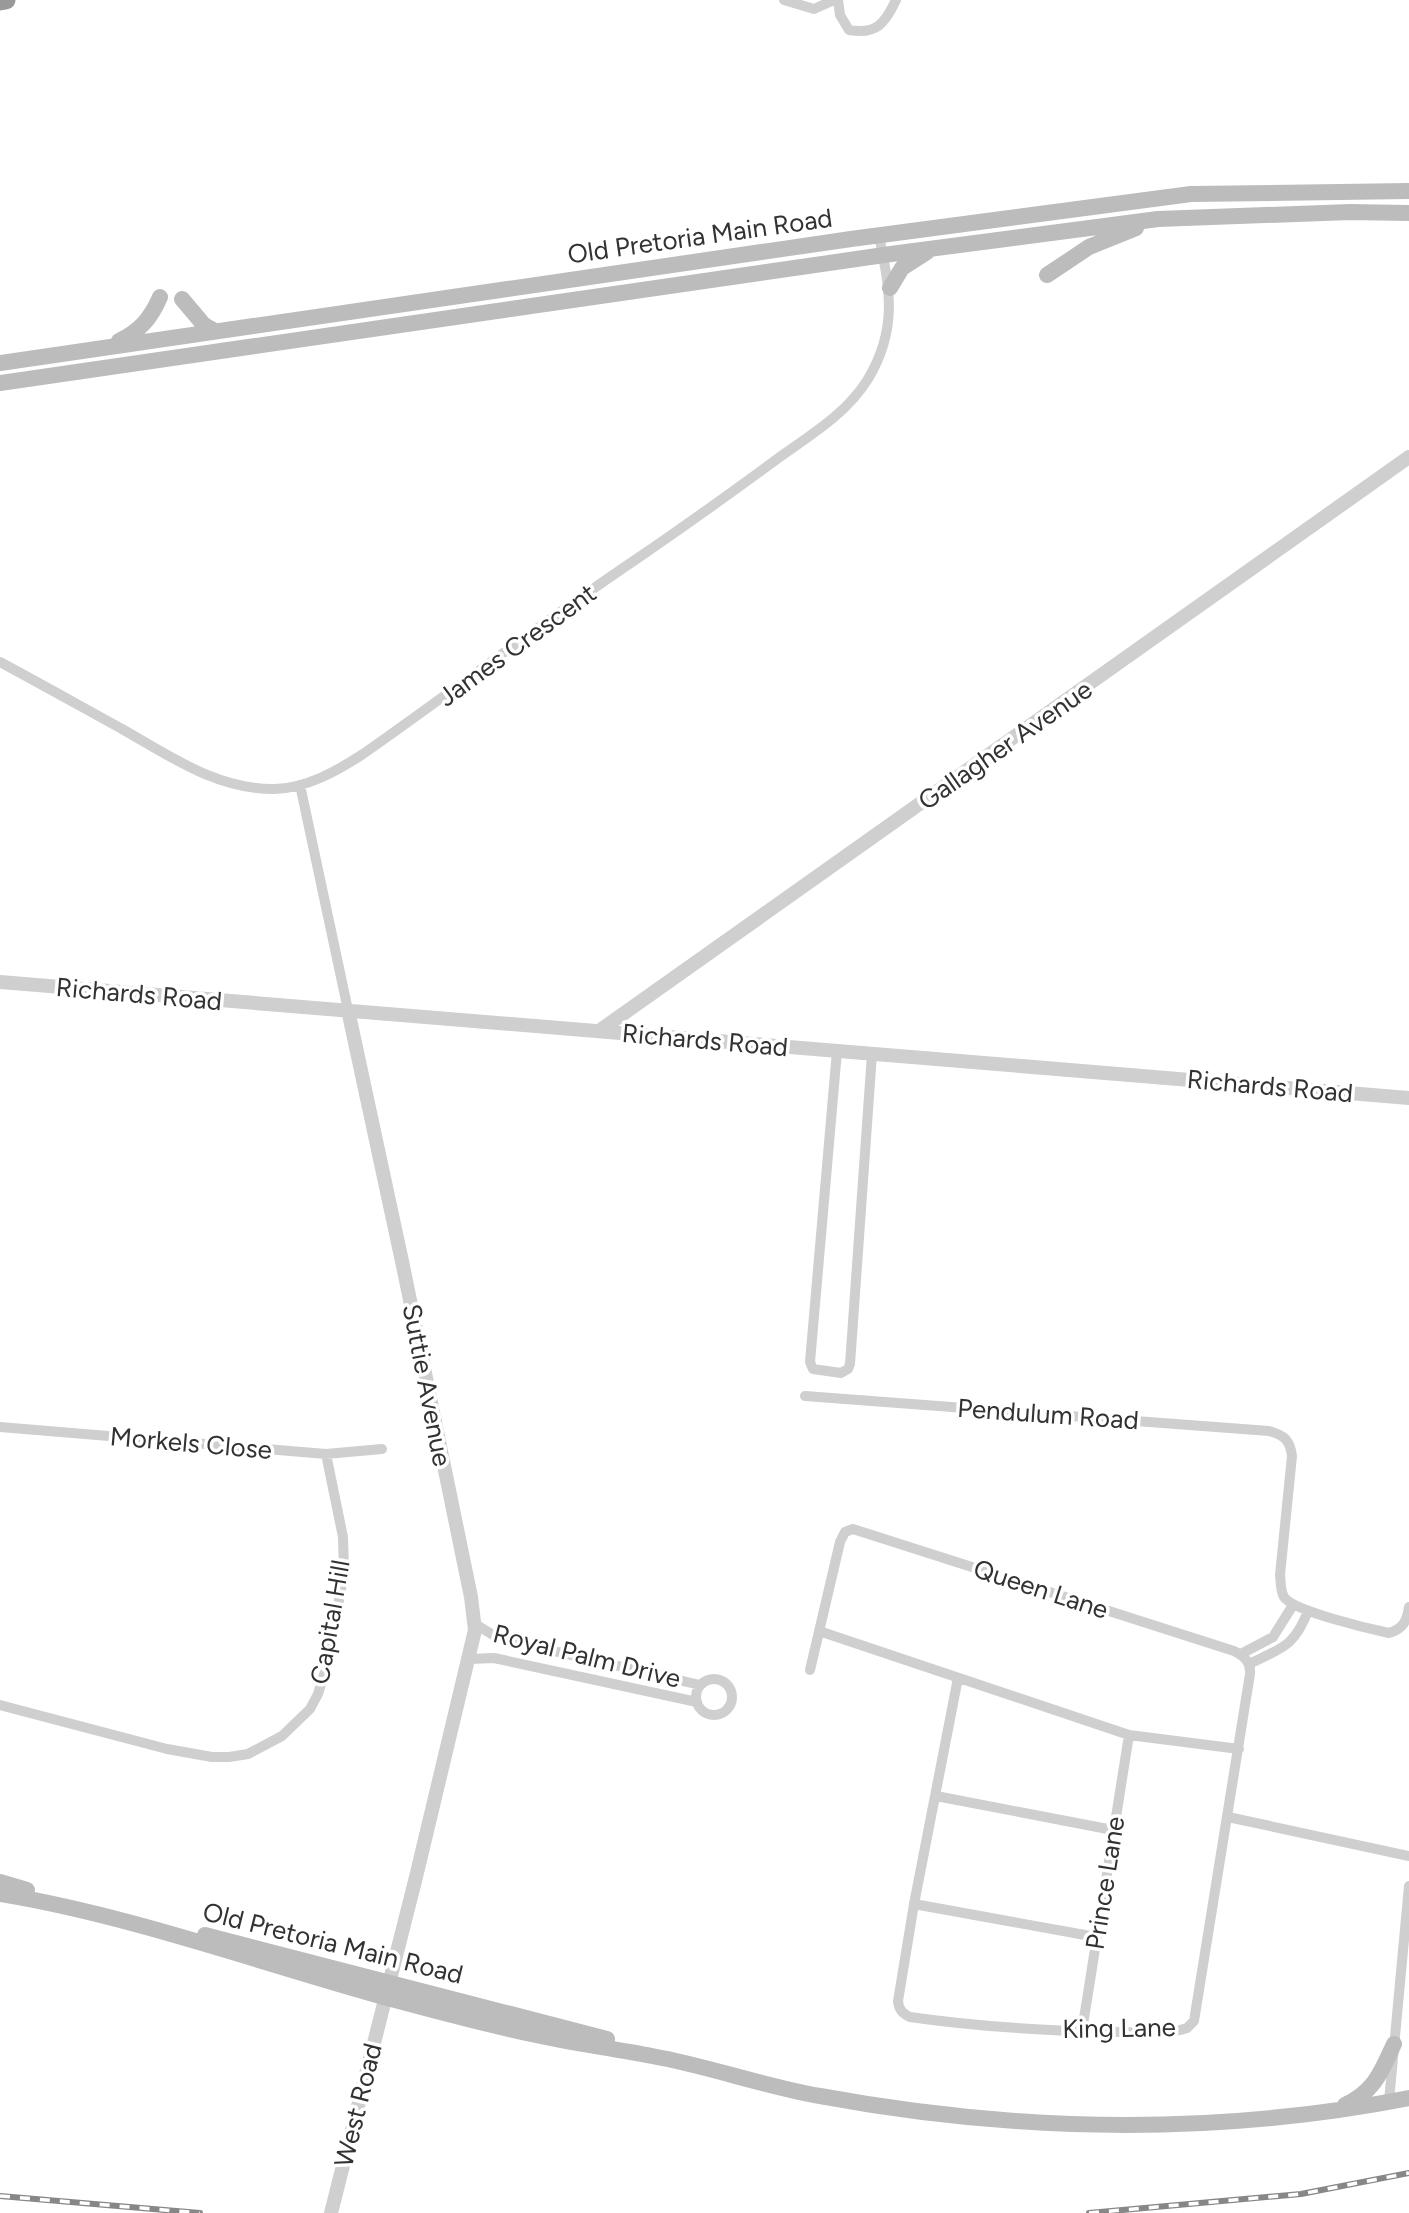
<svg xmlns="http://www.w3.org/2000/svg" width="1409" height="2213" font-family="Figtree,sans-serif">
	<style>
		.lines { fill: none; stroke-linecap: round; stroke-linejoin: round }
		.minor { stroke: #cfcfcf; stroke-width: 10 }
		.tertiary { stroke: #cfcfcf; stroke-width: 14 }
		.secondary { stroke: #bcbcbc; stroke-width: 16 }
		.motorway { stroke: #999; stroke-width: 19 }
		.rail-casing { stroke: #878787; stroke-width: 6 }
		.rail { stroke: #fff; stroke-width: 3.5; stroke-dasharray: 10; stroke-linecap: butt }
		.labels { text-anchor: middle; stroke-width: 7; stroke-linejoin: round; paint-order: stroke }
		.street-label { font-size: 26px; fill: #323232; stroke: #fff }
	</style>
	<rect width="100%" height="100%" fill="#fff"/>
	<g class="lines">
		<!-- minor -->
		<path class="minor" d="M784 0 814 9 834 0
			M838 0 840 15 849 30C877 35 885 23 896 0
			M0 662C41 684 82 707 122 729 170 756 217 790 275 789 307 788 337 771 363 754 454 690 543 622 635 560 682 528 728 495 773 462 807 437 846 415 868 379 898 329 890 289 879 236
			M300 785 348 1010
			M837 1051 810 1362 813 1369 841 1373 848 1369 850 1364 872 1054
			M805 1396 1269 1431C1284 1435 1290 1440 1292 1456L1280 1575C1281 1582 1280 1590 1284 1597 1293 1611 1370 1629 1389 1633 1403 1629 1407 1621 1409 1607
			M0 1427 326 1454 382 1449
			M475 1624 498 1638 700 1685
			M819 1631 1129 1735 1239 1749
			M1241 1654 1273 1637 1293 1605
			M470 1659 494 1658 697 1702
			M1249 1664C1282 1648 1294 1647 1308 1611
			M810 1670 840 1542 845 1532 853 1529 1234 1651C1244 1656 1251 1662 1250 1674L1194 2021 1187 2028C1167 2035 1139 2032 1118 2032 1049 2031 979 2027 910 2017 902 2013 899 2010 898 2001L914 1904 958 1678
			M696 1697a18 18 0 1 1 36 0a18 18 0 1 1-36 0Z
			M0 1705 167 1749 212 1757H229L248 1754 282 1736 310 1709 318 1694 327 1665 344 1573 343 1537 326 1454
			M936 1796 1113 1830
			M1228 1817 1409 1856
			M914 1904 1096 1937
			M1082 2031 1129 1735
			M1389 2101 1409 1886"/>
		<!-- tertiary -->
		<path class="tertiary" d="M0 982 1409 1098
			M599 1031 1409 457
			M331 2213 416 1877 475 1630 471 1597 403 1266 348 1010"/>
		<!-- secondary -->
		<path class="secondary" d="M1047 275 1089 247 1136 228
			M890 288 902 268 927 252
			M182 299 204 325 215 331
			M119 341C140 331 151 318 160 297
			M0 363 851 239 1191 194 1409 191
			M0 383 891 254 1158 219 1350 212 1409 213
			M0 1882 27 1890
			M0 1894C128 1915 258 1962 384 1997 432 2010 481 2023 531 2034 571 2043 611 2048 652 2056 708 2066 763 2086 820 2096 1015 2132 1214 2136 1409 2098
			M205 1935 607 2039
			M1345 2105C1375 2091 1381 2072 1394 2044"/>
		<!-- motorway -->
		<path class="motorway" d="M0 1 6 0"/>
		<defs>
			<path id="rail" d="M0 2196 200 2213
				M1089 2213 1301 2194 1409 2173"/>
		</defs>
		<!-- rail casing -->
		<use href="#rail" class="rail-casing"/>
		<!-- rail -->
		<use href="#rail" class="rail"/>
	</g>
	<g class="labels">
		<!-- street labels -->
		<g class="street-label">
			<text transform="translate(700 236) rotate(-8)" y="9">Old Pretoria Main Road</text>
			<text transform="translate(517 645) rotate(-36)" y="9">James Crescent</text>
			<text transform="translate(1005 745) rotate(-35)" y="9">Gallagher Avenue</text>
			<text transform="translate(139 994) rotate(5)" y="9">Richards Road</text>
			<text transform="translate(705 1040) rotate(5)" y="9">Richards Road</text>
			<text transform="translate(1270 1086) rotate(5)" y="9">Richards Road</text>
			<text transform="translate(427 1385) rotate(79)" y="9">Suttie Avenue</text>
			<text transform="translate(1048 1414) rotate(4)" y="9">Pendulum Road</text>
			<text transform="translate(191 1443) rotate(5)" y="9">Morkels Close</text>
			<text transform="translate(1041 1589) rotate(18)" y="9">Queen Lane</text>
			<text transform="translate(330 1622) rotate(-80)" y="9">Capital Hill</text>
			<text transform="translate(587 1656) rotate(14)" y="9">Royal Palm Drive</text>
			<text transform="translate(1105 1883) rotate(-81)" y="9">Prince Lane</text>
			<text transform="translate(333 1943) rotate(14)" y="9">Old Pretoria Main Road</text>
			<text transform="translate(1119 2028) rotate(-1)" y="9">King Lane</text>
			<text transform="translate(358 2105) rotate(-76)" y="9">West Road</text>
		</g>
	</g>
</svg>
